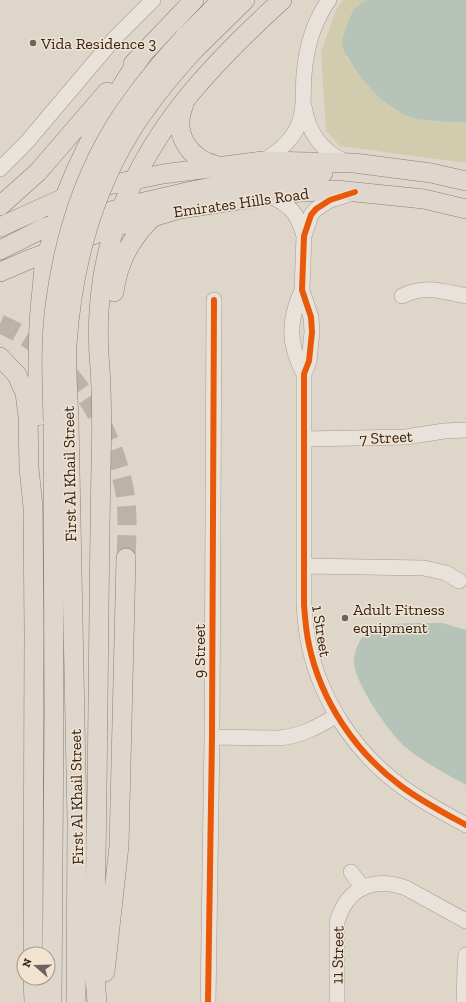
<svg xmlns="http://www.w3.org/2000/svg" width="466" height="1002" font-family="'Zilla Slab',serif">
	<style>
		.green { fill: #d1ccad }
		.water { fill: #b5c3b8 }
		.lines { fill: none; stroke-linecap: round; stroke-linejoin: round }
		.major-tunnel { stroke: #bcb2a7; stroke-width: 19; stroke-dasharray: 19 10; stroke-linecap: butt }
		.minor-casing { stroke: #a49c93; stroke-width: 16 }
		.major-casing { stroke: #89817a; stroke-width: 20 }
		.minor { stroke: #e8e2db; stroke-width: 15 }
		.major { stroke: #dfd7cd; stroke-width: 19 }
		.major-bridge-casing { stroke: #89817a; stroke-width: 20; stroke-linecap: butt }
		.major-bridge { stroke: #dfd7cd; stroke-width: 19 }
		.cycleway-casing { stroke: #f1e3cf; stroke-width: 8 }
		.cycleway { stroke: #e8590c; stroke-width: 6 }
		.poi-dot { fill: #6e625a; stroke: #f1e3cf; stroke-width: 1.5 }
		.labels { text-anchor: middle; stroke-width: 3; stroke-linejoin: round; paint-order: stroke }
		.poi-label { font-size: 16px; fill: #31241d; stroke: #f1e3cf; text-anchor: start }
		.street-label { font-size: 16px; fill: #31241d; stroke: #f1e3cf }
	</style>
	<rect width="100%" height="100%" fill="#dfd6ca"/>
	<!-- green -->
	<path class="green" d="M343 0H367L365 1 346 57C357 71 368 88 382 100 403 120 438 124 466 122V163L340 146 326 131 321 52 336 10Z"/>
	<!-- water -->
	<path class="water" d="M367 0H466V122C451 123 415 121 403 114 396 110 388 105 382 100 371 91 343 57 342 43 342 37 346 28 348 23 352 11 355 6 367 0Z
		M417 623H442L466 630V785C445 773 423 762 404 746 388 731 357 686 354 664 353 654 359 638 367 632 380 622 402 624 417 623Z"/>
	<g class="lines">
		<!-- major-tunnel -->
		<path class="major-tunnel" d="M0 324C64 350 106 414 122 479 129 505 127 532 126 558"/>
		<defs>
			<path id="minor" d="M304 106C308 132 322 152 346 162
				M263 161C282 150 299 134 302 112 304 100 303 87 304 75 306 49 314 21 329 0
				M0 169 26 143 114 39 153 0
				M350 194 330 200 316 209 311 215 304 236 302 290 311 317 312 332 309 361 304 374V605C305 618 306 632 309 645 321 701 355 752 401 786 421 801 444 813 466 825
				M269 195C291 206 297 212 304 236
				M302 290C288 321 288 344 304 374
				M402 296C425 285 442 291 466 296
				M305 439 406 437 444 431 466 430
				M304 566 424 568 446 573 459 581
				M212 737 279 738C301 736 318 727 337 715
				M351 872 363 888
				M208 1002 212 737 214 300
				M337 1002V922C347 888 373 876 406 888L466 921
				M464 1002 465 967 466 955"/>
			<path id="major" d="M184 38 222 0
				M196 48 245 0
				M133 64 194 0
				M184 104C172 133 188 159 218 166
				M0 206 38 172 107 92
				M78 224C102 212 131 205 157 199 211 186 266 175 323 173
				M0 227 64 198 94 188 163 174 263 161 354 163 431 173 466 181
				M0 250 44 228 65 221
				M0 272 28 260 116 226 153 217 180 209 285 193 336 190 424 199 466 209
				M114 292C118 262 130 238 153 217
				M0 357 17 375 25 393 28 416 29 468 33 507 34 632 33 954
				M38 416C38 374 37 331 42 289 43 280 43 271 45 262 46 255 49 248 51 242 68 173 103 113 142 55
				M69 420 77 822 76 1002
				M105 972 119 846 126 558
				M33 978 34 1002
				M52 1002 54 713 53 421
				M97 1002 94 966C98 799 98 632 101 466 102 433 102 400 100 368 98 349 98 330 99 311 101 281 107 249 117 221 149 129 212 64 282 0"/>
		</defs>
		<!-- minor casing -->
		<use href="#minor" class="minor-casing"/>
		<!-- major casing -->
		<use href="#major" class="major-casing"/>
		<!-- minor -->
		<use href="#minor" class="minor"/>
		<!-- major -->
		<use href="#major" class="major"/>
		<defs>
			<path id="major-bridge" d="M69 420C68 395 66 370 67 345 72 271 91 197 129 134 148 103 171 75 196 48
				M53 421C52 382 50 344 55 306 63 243 82 180 115 126 135 94 159 65 184 38"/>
		</defs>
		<!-- major-bridge casing -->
		<use href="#major-bridge" class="major-bridge-casing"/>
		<!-- major-bridge -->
		<use href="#major-bridge" class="major-bridge"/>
		<defs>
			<path id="cycleway" d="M355 192 330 200 316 209 311 215 304 236 302 290 311 317 312 332 309 361 304 374V605C305 618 306 632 309 645 321 701 355 752 401 786 421 801 444 813 466 825
				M208 1002 212 737 214 300"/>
		</defs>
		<!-- cycleway casing -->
		<use href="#cycleway" class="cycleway-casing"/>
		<!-- cycleway -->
		<use href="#cycleway" class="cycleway"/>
	</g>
	<!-- markers -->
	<g class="poi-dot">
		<circle cx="33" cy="43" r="4"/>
		<circle cx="345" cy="618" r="4"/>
	</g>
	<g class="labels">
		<!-- poi labels -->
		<g class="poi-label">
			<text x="41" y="49">Vida Residence 3</text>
			<text x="353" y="615">Adult Fitness<tspan x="353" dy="18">equipment</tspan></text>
		</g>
		<!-- street labels -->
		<g class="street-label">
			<text transform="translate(241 202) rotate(-8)" y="6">Emirates Hills Road</text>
			<text transform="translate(386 437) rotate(-3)" y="6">7 Street</text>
			<text transform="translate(69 474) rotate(-91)" y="6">First Al Khail Street</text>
			<text transform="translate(322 631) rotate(81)" y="6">1 Street</text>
			<text transform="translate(199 651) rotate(-90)" y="6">9 Street</text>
			<text transform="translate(76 797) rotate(-91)" y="6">First Al Khail Street</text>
			<text transform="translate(337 955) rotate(-89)" y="6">11 Street</text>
		</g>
	</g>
	<!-- north arrow -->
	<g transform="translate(36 966) rotate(290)"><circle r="19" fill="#f1e3cf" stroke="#a49788"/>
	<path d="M0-3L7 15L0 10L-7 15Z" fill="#6e625a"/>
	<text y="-6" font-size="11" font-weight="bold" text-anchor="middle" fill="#31241d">N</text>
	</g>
</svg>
